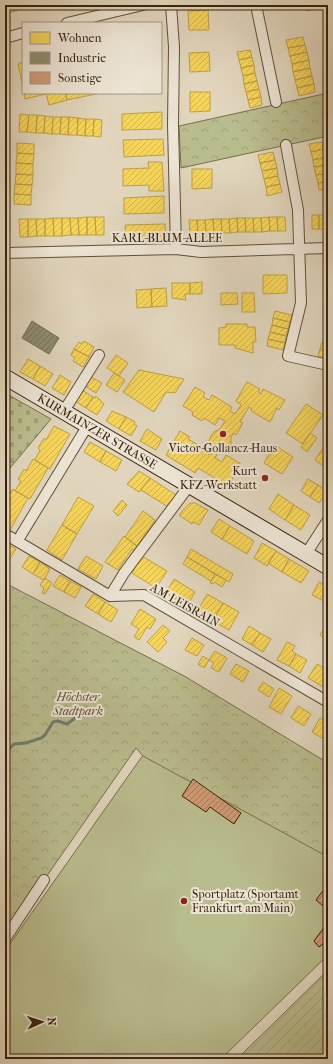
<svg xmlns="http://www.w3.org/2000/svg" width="333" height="1064" font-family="'IM FELL French Canon',serif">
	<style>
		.grass { fill: #b9bc8d; stroke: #786f4c }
		.cemetery { fill: url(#cemetery-stones); stroke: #786f4c }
		.park { fill: url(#park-crowns); stroke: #786f4c }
		.garden { fill: url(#garden-furrows); stroke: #786f4c }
		.homes { fill: url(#homes-hatch); stroke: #bd9f44 }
		.industry { fill: url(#industry-hatch); stroke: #736c51 }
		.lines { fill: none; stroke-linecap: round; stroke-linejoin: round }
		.stream { stroke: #6f7d71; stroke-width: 3 }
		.building { fill: url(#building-hatch); stroke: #38220c }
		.minor-casing { stroke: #624f38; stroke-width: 12 }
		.secondary-casing { stroke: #38220c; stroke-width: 17 }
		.minor { stroke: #ece4d4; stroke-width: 10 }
		.secondary { stroke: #ece4d4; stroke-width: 15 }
		.poi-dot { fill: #8f2418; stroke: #ece4d4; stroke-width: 1.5 }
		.labels { text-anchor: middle; stroke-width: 4; stroke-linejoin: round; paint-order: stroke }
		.street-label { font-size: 12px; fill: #38220c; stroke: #ece4d4 }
		.poi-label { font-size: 12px; fill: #38220c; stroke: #ece4d4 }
		.park-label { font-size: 12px; font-style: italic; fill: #58482c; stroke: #ece4d4 }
	</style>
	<defs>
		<pattern id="cemetery-stones" width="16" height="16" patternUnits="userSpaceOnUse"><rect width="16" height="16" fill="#b9bc8d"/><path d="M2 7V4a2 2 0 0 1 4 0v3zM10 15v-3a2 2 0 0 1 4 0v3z" fill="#a0a178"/></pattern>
		<pattern id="park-crowns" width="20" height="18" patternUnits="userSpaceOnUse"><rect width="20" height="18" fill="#b9bc8d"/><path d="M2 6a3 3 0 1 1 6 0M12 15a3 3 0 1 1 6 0" fill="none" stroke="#a0a178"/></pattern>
		<pattern id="garden-furrows" width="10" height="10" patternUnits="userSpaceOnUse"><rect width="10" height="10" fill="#b9bc8d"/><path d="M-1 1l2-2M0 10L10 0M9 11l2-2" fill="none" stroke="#a0a178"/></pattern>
		<pattern id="homes-hatch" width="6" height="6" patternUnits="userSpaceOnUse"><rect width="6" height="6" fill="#f6d55c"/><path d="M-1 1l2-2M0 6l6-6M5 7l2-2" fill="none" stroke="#d4b74f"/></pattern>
		<pattern id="industry-hatch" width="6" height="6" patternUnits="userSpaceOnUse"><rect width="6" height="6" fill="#8c8c6e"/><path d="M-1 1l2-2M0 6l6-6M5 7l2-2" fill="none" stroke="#737259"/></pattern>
		<pattern id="building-hatch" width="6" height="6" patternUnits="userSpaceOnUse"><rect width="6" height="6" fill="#ce9a74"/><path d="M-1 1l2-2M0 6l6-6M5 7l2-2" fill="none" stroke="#a87d5e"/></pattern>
	</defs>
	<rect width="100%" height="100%" fill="#e1d6bd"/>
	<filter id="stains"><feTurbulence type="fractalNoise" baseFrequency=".005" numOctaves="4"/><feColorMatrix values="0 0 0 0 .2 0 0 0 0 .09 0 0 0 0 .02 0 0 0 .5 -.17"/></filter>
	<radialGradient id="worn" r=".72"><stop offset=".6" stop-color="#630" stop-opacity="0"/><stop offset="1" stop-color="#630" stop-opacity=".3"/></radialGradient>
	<!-- grass -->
	<path class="grass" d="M148 748 328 852V955L221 1059H5V951Z"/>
	<!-- cemetery -->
	<path class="cemetery" d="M5 393 51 419 5 474Z"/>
	<!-- park -->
	<path class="park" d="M328 93V136L181 168 179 126Z
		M5 583 186 677 328 763V857L143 756 136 748 5 936Z"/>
	<!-- garden -->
	<path class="garden" d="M328 970V1059H237Z"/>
	<!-- homes -->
	<path class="homes" d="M5 5H16L17 11 6 13Z
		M306 5H328V6L307 11Z
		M208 10 209 30H189L188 11Z
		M303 37 305 45 288 48 286 40Z
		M305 45 307 52 290 56 288 48Z
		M250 50 252 57 239 60 237 52Z
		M209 52 210 71 190 72 189 53Z
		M307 52 309 60 292 64 290 56Z
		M252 57 254 65 241 68 239 60Z
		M309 60 310 68 293 72 292 64Z
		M23 62V88L18 64Z
		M254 65 255 73 243 76 241 68Z
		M310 68 312 76 295 80 293 72Z
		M255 73 257 81 244 84 243 76Z
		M312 76 314 84 297 88 295 80Z
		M257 81 259 89 246 92 244 84Z
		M314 84 315 92 299 96 297 88Z
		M259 89 261 97 248 100 246 92Z
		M190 92H210V111L190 112Z
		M24 93H66L67 100 49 105 46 94 25 99Z
		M66 93H101L67 100Z
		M261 97 262 105 250 108 248 100Z
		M162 112V129L122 130V114Z
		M20 114 29 115 27 132H19Z
		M29 115H37L36 133 27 132Z
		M37 115 45 116 44 133H36Z
		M45 116 53 117 52 134 44 133Z
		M53 117H61L60 134H52Z
		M61 117H69L68 135 60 134Z
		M69 117 78 118 77 135H68Z
		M78 118 86 119 85 136 77 135Z
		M86 119H94L93 136H85Z
		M94 119 102 120 101 137 93 136Z
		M163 139 164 155 124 157 123 140Z
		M322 142 324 149 311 152 309 144Z
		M17 143 34 144V154L17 153Z
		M324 149 326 157 313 160 311 152Z
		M273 152 275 160 260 163 258 155Z
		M17 153 34 154 33 164 16 163Z
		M326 157 327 165 314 167 313 160Z
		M275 160 277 168 262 171 260 163Z
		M148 162H162L164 191H149V185L123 186V169L149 168Z
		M16 163 33 164V175L16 174Z
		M327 165 328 173 316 175 314 167Z
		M277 168 278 176 264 179 262 171Z
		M192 169H212V188L192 189Z
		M328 173V181L318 183 316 175Z
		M16 174 33 175 32 185 15 184Z
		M278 176 280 184 266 187 264 179Z
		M328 181V189L319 190 318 183Z
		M15 184 32 185 31 195 14 194Z
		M280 184 282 192 267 196 266 187Z
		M14 194 31 195V205L14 204Z
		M164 196V213L124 214V198Z
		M312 215H319V229H312Z
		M319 215H326L327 229H319Z
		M87 217V235H79L78 218Z
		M87 217H95L96 235H87Z
		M95 217H104V235H96Z
		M269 217 270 231 262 232 261 218Z
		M269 217H277L278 231H270Z
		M277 217H285L286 231H278Z
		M53 218 54 236H45V219Z
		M53 218H62V236H54Z
		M62 218H70L71 235 62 236Z
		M70 218H78L79 235H71Z
		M237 218 238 232 230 233 229 219Z
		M237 218H245L246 232H238Z
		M245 218H253L254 232H246Z
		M253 218H261L262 232H254Z
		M19 219H28V237H20Z
		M28 219H36L37 236 28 237Z
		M36 219H45V236H37Z
		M213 219 214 233 206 234 205 220Z
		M213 219H221L222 233H214Z
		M221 219H229L230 233H222Z
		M189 220H197L198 234H190Z
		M197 220H205L206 234H198Z
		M165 224 166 240 126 242 125 225Z
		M328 274V294H325V275Z
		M263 275H287V293L263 294Z
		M202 282V294H190V283Z
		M172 283H190V294H185L186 300 172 298Z
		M166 288 167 306 152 307 151 289Z
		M151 289 152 307 137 308 136 290Z
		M221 293H237L238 304 221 305Z
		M242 293H254L255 312H242Z
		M275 311 292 315 290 322 273 318Z
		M273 318 290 322 288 329 272 325Z
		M226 324H247V327H255L256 342H253V353L235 348V345H219V328L226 327Z
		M272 325 288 329 286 336 270 332Z
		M270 332 286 336 285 343 268 339Z
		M268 339 285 343 283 350 267 346Z
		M84 341 94 347 89 357 74 349 79 342 82 344Z
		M322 342 328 344V351L320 349Z
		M74 349 89 357 83 367 73 361 75 358 71 355Z
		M320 349 328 351V359L318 356Z
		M116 355 128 363 119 376 107 368Z
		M28 359 40 366 33 379 20 372Z
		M40 366 53 374 45 386 33 379Z
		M139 370 184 379 175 393 166 392 154 412 123 392Z
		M114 373 125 380 117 392 106 385Z
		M60 375 71 382 64 395 52 388Z
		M91 377 102 383 96 393 85 386Z
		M247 382 260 389 258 392 261 394 263 389 285 400 279 410 277 408 270 422 251 411 252 409 249 407 240 422 243 423 236 435 234 433 231 437V447L228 451 218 453 215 458 222 462 226 455 241 464 228 486 198 468 195 473 166 455 180 431 190 437 188 439 208 451 207 453 209 455 212 449 209 441 211 436 215 431 219 430 225 421 219 418 215 425 204 418 202 421 192 415 193 412 183 406 195 387 205 393 203 397 209 400 212 395 232 407 230 411 235 414 241 405 236 401Z
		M82 390 93 397 86 408 75 401Z
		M96 396 104 404 97 415 86 408 93 397 95 398Z
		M306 404 323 415 303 444 286 433Z
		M112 411 126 417 119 429 106 421Z
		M126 417 135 422 134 424 137 426 131 436 119 429Z
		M54 426 70 434 50 469 35 460 40 450 38 448 44 438 46 440Z
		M147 429 162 439 156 450 140 441Z
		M310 433 317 438 307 452 301 447Z
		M90 442 106 451 100 462 84 452Z
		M327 442 328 443V469L315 460Z
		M275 445 293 457 282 474 264 463Z
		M106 451 122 460 116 471 100 462Z
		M33 459 48 468 30 499 15 491 21 481 18 479 24 469 26 471Z
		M139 471 150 478 139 492 127 484Z
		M150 478 176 495 168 507 141 490Z
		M308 479 318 485 310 497 301 491Z
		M318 485 327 491 319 503 310 497Z
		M13 489 28 498 10 530 5 527V501Z
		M278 494 294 505 285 520 269 509Z
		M78 497 94 506 77 534 62 525Z
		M122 500 127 505 118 516 113 511Z
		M190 503H195L208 510 199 525 194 522 192 524 179 515Z
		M294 505 310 515 301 530 285 520Z
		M143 511 155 520 137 546 125 537Z
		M219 519 230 526 222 539 211 532Z
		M62 525 77 534 62 560 47 550Z
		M230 526 254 541 247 554 222 539Z
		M124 536 137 546 134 550 132 549 118 570 105 562Z
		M6 543 16 549 9 560 5 558Z
		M262 543 276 551 267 566 254 558Z
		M191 549 233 574 229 582 187 557Z
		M276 551 289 559 282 572 268 563Z
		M29 556 40 562 33 574 22 567Z
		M86 556 103 566 96 579 78 569Z
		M142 556 167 571 156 588 132 573Z
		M187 557 215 574 211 581 183 564Z
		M289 559 309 571 301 583 282 572Z
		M40 562 50 569 44 580 33 574Z
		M215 574 226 580 222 587 214 582 213 584 210 583Z
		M60 575 70 581 64 592 53 586Z
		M45 578 52 583 45 594 42 593 44 588 40 585Z
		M174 579 195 592 187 606 166 593Z
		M70 581 81 587 75 598 64 592Z
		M319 582 328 587V594L324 601 312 595Z
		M93 594 105 602 98 614 85 606Z
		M207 594 223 603 213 621 197 612Z
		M105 602 118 610 111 622 98 614Z
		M223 603 239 612 229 630 213 621Z
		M140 609 156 619 150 629 147 627 139 640 134 637 139 629 131 624Z
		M163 625 170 631 163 638 167 642 158 652 147 642Z
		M249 626 260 633 252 645 242 639Z
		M323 630 328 633V640L320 635Z
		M260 633 271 639 263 652 252 645Z
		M192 638 204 645 197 656 185 650Z
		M287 642 295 646 292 651 296 654 289 666 277 660Z
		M215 651 227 658 219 672 211 668 214 663 209 660Z
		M296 654 307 660 300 673 289 666Z
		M203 656 209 660 204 668 198 664Z
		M236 664 249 671 243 682 230 674Z
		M317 664 328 670V682L325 688 308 678Z
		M263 682 274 689 269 697 258 690Z
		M279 688 292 696 281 714 269 707Z
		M298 706 311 714 304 726 291 718Z
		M320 718 328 723 327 741 312 732Z"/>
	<!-- industry -->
	<path class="industry" d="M32 321 59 338 49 354 22 338Z"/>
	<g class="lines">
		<!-- stream -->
		<path class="stream" d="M6 752 14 744 26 743 41 738 45 735 53 722 58 721 67 724 79 715 83 716"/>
	</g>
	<!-- building -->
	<path class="building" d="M193 779 241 813 234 824 210 807 206 812 182 796Z
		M328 884V910L316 900Z
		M328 922V940L319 947 314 941Z"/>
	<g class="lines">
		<defs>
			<path id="minor" d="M171 5 174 47 173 125 176 249
				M256 5 276 102
				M67 23 143 5
				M5 38 23 33
				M286 145 298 210 301 303 288 356 328 365
				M5 253 176 249 201 252 328 248
				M64 411 99 355
				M5 534 110 596 144 595 328 702
				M18 540 88 425
				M306 554 328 520
				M110 596 124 573 189 486
				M5 939 44 880"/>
			<g id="secondary">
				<path id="s1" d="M5 377 328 567"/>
			</g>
		</defs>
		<!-- minor casing -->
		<use href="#minor" class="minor-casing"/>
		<!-- secondary casing -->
		<use href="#secondary" class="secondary-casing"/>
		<!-- minor -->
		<use href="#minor" class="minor"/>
		<!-- secondary -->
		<use href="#secondary" class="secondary"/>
	</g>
	<!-- markers -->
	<g class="poi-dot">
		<circle cx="223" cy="434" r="4"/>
		<circle cx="265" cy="478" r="4"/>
		<circle cx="184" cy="901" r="4"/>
	</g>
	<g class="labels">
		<!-- street labels -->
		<g class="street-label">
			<text x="167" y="242">KARL-BLUM-ALLEE</text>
			<text dy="4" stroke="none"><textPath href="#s1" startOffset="107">KURMAINZER STRASSE</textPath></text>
			<text transform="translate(185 605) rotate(29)" y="4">AM LEISRAIN</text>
		</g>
		<!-- poi labels -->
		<g class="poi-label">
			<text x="223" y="452">Victor-Gollancz-Haus</text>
			<text x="257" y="475" text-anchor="end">Kurt<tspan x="257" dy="14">KFZ-Werkstatt</tspan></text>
			<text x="192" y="898" text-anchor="start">Sportplatz (Sportamt<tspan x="192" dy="14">Frankfurt am Main)</tspan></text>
		</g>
		<!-- park labels -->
		<g class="park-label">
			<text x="78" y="701">Höchster<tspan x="78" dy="14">Stadtpark</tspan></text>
		</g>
	</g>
	<!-- margin -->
	<rect width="333" height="1064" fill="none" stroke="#e1d6bd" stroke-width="20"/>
	<rect x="6" y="6" width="321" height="1052" fill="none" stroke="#38220c" stroke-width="2"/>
	<rect x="10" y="10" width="313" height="1044" fill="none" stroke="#38220c"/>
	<!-- legend -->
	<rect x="22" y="22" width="140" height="72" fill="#ece4d4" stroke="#a49684"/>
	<rect x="30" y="32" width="20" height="12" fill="#f6d55c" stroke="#a49684"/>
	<text x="58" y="42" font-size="12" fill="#38220c">Wohnen</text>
	<rect x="30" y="52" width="20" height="12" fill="#8c8c6e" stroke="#a49684"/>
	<text x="58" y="62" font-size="12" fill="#38220c">Industrie</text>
	<rect x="30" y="72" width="20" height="12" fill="#ce9a74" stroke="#a49684"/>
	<text x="58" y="82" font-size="12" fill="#38220c">Sonstige</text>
	<!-- north arrow -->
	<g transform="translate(42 1022) rotate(87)" stroke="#ece4d4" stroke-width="3" paint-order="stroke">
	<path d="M0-3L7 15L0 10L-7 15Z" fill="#38220c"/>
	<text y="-6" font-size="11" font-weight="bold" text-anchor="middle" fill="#38220c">N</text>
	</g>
	<rect width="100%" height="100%" filter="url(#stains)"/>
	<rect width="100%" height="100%" fill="url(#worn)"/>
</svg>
